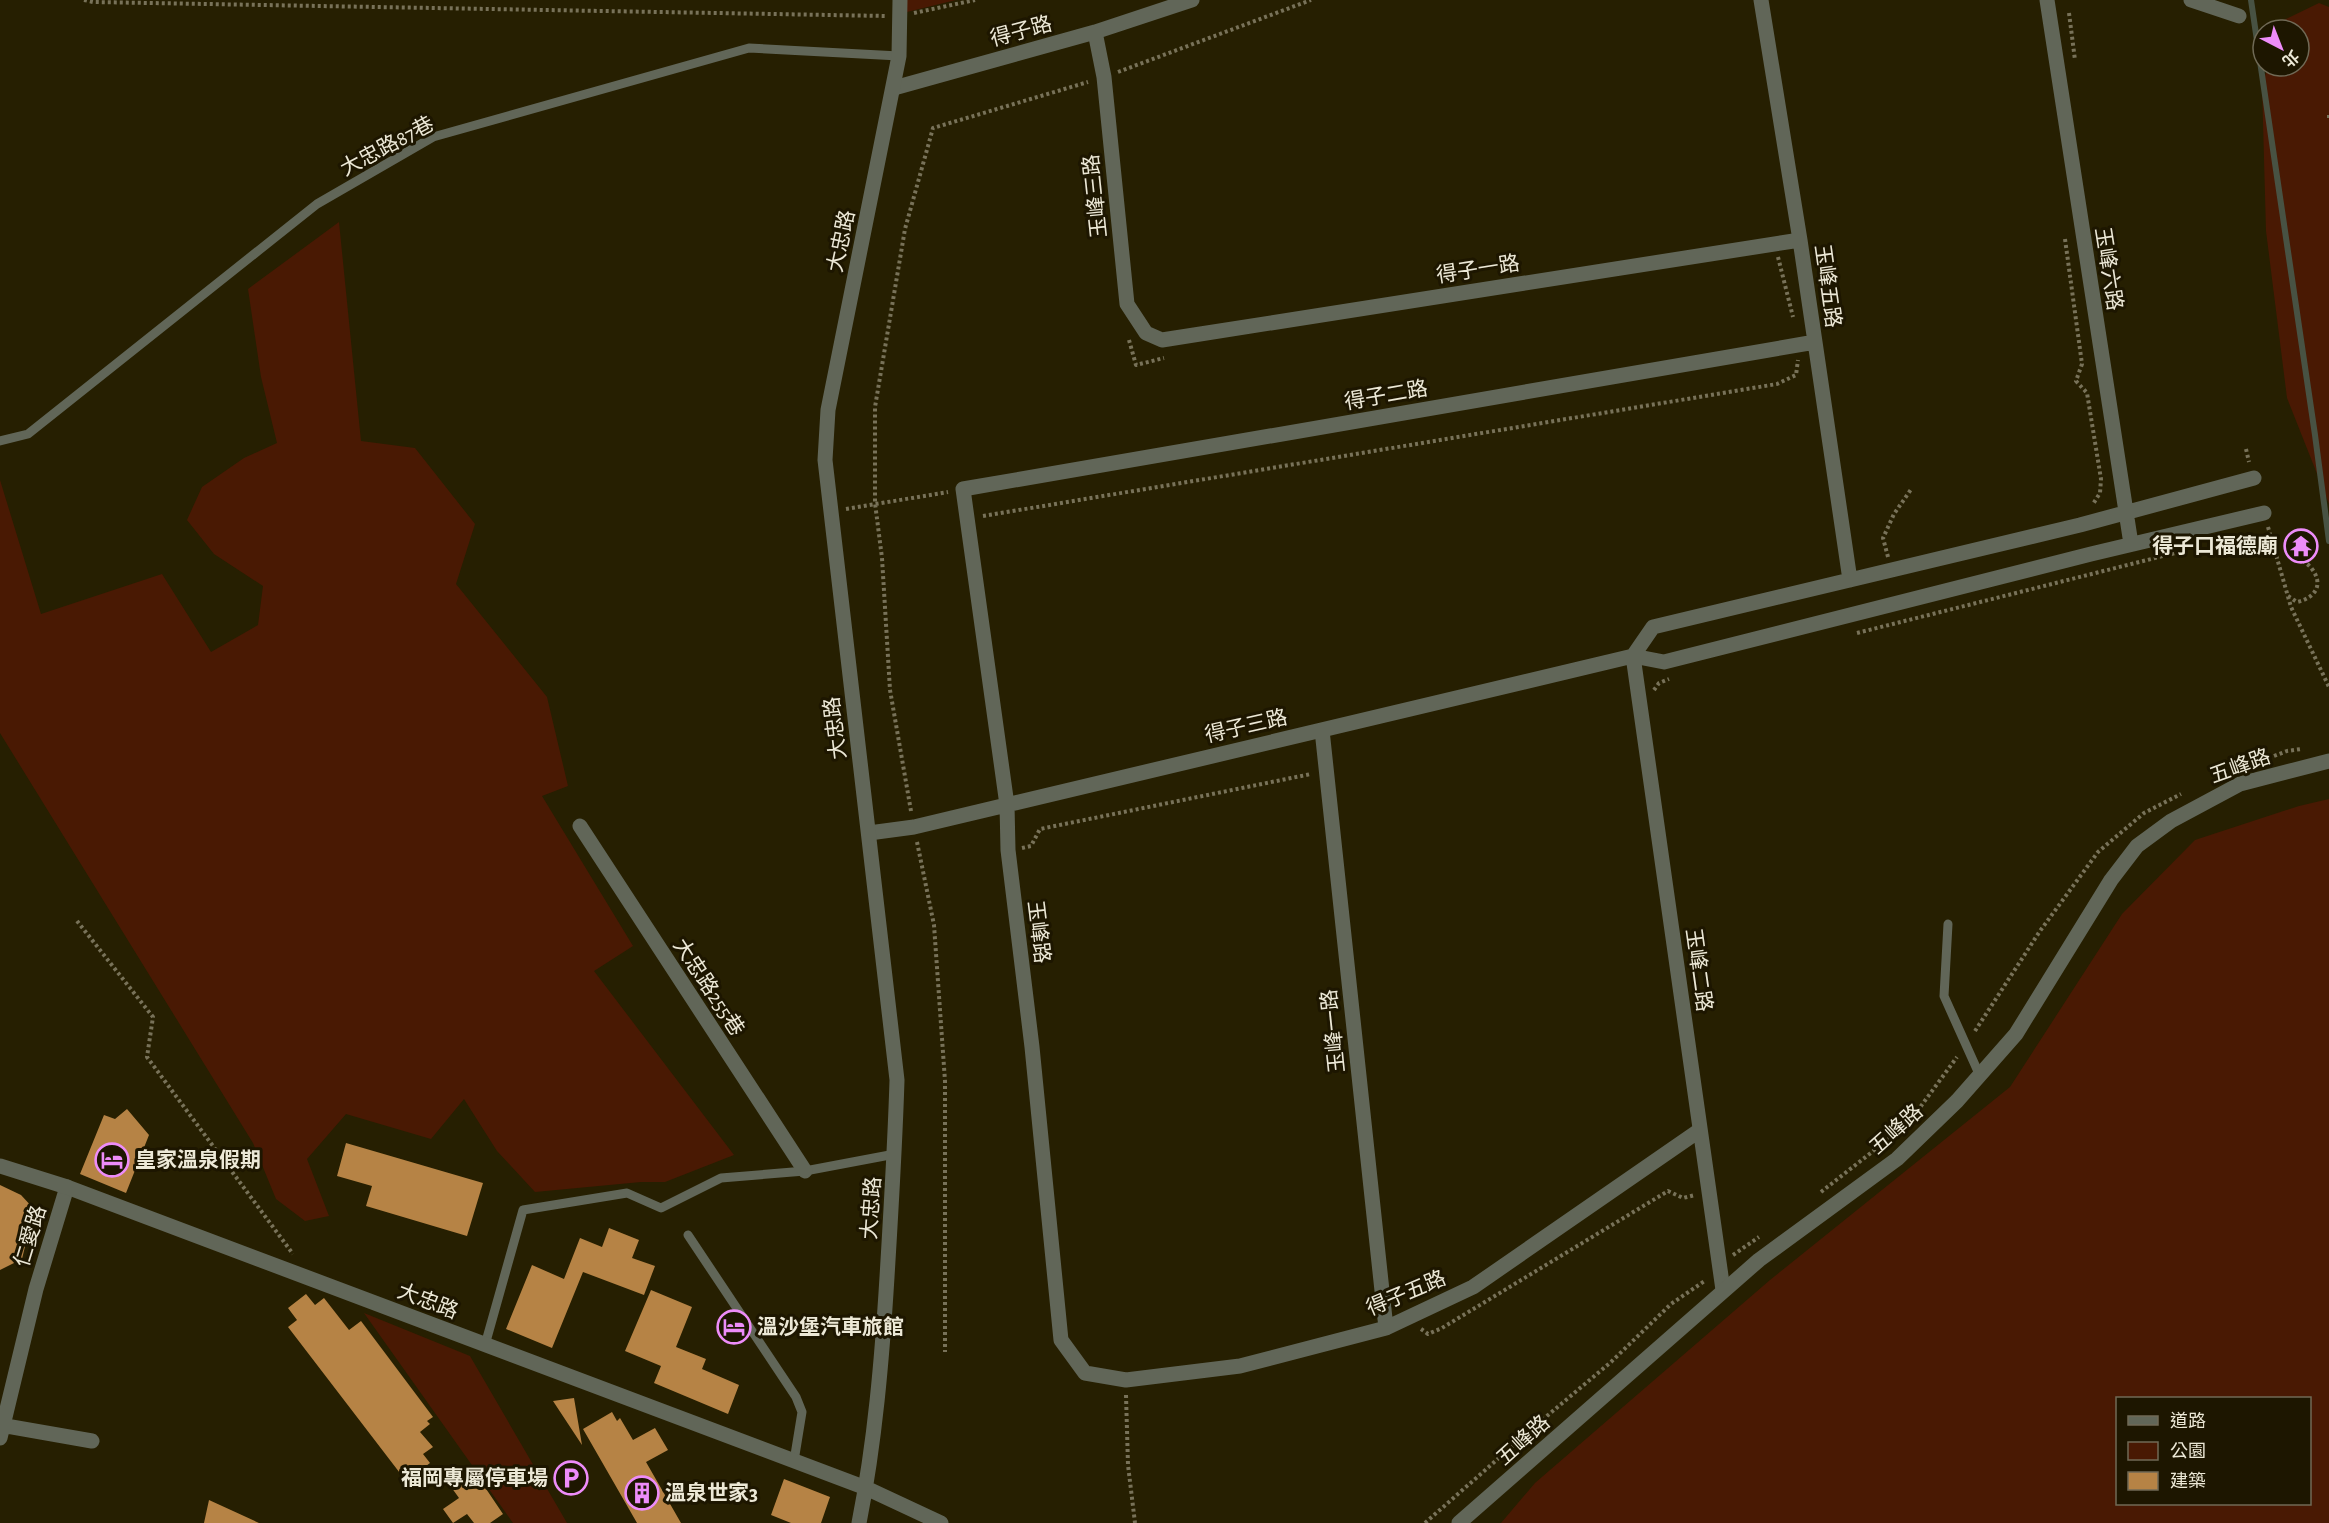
<svg xmlns="http://www.w3.org/2000/svg" width="2329" height="1523" font-family="'Alegreya Sans','Noto Sans TC',sans-serif">
	<style>
		.green { fill: #491903; fill-rule: evenodd }
		.lines { fill: none; stroke-linecap: round; stroke-linejoin: round }
		.stream { stroke: #485243; stroke-width: 6 }
		.building { fill: #b68345 }
		.path { stroke: #787259; stroke-width: 4; stroke-dasharray: 3 3; stroke-linecap: butt }
		.service { stroke: #616658; stroke-width: 9 }
		.minor { stroke: #616658; stroke-width: 15 }
		.tertiary { stroke: #616658; stroke-width: 15 }
		.labels { text-anchor: middle; stroke-width: 6; stroke-linejoin: round; paint-order: stroke }
		.street-label { font-size: 21px; fill: #ece8d6; stroke: #1d1600 }
		.poi-label { font-size: 21px; font-weight: bold; fill: #ece8d6; stroke: #1d1600; text-anchor: start }
	</style>
	<rect width="100%" height="100%" fill="#261f01"/>
	<!-- green -->
	<path class="green" d="M907 0H956L907 12Z
		M2319 3 2329 7V504L2287 398 2266 231 2262 86 2268 66H2299V30H2278L2280 22Z
		M339 222 361 441 415 448 475 524 456 584 547 697 568 786 542 796 633 946 594 971 734 1155 665 1182H641L535 1192 497 1151 464 1099 431 1139 346 1114 307 1159 329 1216 305 1221 276 1199 253 1143 0 733V480L41 614 162 574 211 652 258 625 263 586 214 554 187 520 202 487 244 458 277 443 261 377 248 289Z
		M2329 799V1523H1501L1535 1483 1770 1280 2010 1087 2122 914 2195 840 2299 806ZM2118 1398H2310V1504H2118Z
		M364 1313 470 1356 567 1523H513Z"/>
	<g class="lines">
		<!-- stream -->
		<path class="stream" d="M2251 0 2315 435 2329 541"/>
	</g>
	<!-- building -->
	<path class="building" d="M127 1109 149 1135 126 1193 80 1174 104 1115 115 1119Z
		M346 1143 483 1183 467 1236 366 1206 372 1186 337 1176Z
		M0 1185 21 1195 34 1209 22 1259 0 1270Z
		M609 1228 639 1240 632 1258 655 1266 644 1295 583 1272 552 1348 506 1329 532 1265 564 1279 580 1238 602 1247Z
		M651 1290 692 1307 676 1347 706 1359 702 1369 739 1385 728 1414 654 1383 661 1366 625 1351Z
		M306 1294 315 1305 324 1298 349 1330 361 1321 433 1417 427 1421 430 1424 420 1432 433 1447 423 1454 430 1463 406 1481 288 1327 297 1320 288 1308Z
		M574 1398 582 1445 553 1401Z
		M612 1412 617 1421 620 1418 633 1440 655 1428 668 1450 646 1462 681 1523H637L583 1429Z
		M472 1468 503 1514 490 1523H474L467 1514 453 1523 443 1509 459 1498 449 1484Z
		M784 1479 830 1497 821 1523H791L771 1515Z
		M209 1500 259 1523H204Z"/>
	<g class="lines">
		<!-- path -->
		<path class="path" d="M84 0 93 2 886 16
			M914 13 975 0
			M2069 13 2075 60
			M1118 72 1311 0
			M2329 115V120
			M2065 239 2082 364 2076 381 2087 393 2101 479 2100 493 2093 504
			M1778 257 1793 317
			M1129 340 1136 365 1164 358
			M2246 449 2249 462
			M846 509 948 492
			M983 516 1777 384 1796 375 1798 360
			M2268 527 2291 607 2329 687
			M2246 536 2258 537 2276 556
			M1888 557 1883 538 1894 514 1912 488
			M2288 596 2297 602C2315 598 2324 585 2312 569 2308 563 2301 561 2297 556 2295 553 2293 547 2292 543
			M1857 633 2187 550
			M1654 690 1659 683 1669 679
			M2274 756 2287 751 2301 749
			M911 811 890 690 882 558 875 503V407L905 229 933 128 1088 82
			M917 842 934 925 945 1081V1352
			M1022 848 1031 846 1040 829 1311 774
			M77 921 153 1017 147 1057 293 1254
			M1975 1031 2040 931 2098 852 2144 813 2181 794
			M1910 1121 1957 1057
			M1821 1192 1900 1130
			M1733 1255 1759 1237
			M1421 1329 1428 1334 1442 1328 1668 1191 1683 1198 1695 1195
			M1126 1395 1128 1465 1135 1523
			M1425 1523 1541 1421 1611 1362 1671 1304 1706 1280"/>
		<!-- service -->
		<path class="service" d="M0 441 28 434 317 204 433 137 749 48 899 56
			M1948 924 1944 996 1980 1076
			M688 1235 796 1397 802 1412 794 1461
			M485 1345 523 1210 627 1193 661 1208 721 1178 805 1171 895 1154"/>
		<!-- minor -->
		<path class="minor" d="M1761 0 1800 240 1850 580
			M2047 0 2131 544
			M2191 0 2239 16
			M1095 32 1104 77 1127 304 1146 333 1162 340 1800 240
			M894 88 1095 32 1192 0
			M1633 656 1653 627 2080 525 2254 478
			M1633 656 1723 1290
			M1322 730 1386 1328
			M580 826 805 1171
			M869 833 914 827 1633 656 1664 662 2091 554 2264 513
			M1700 1130 1473 1287 1386 1328 1240 1366 1126 1380 1085 1373 1061 1340 1032 1047 1008 850 1007 805 963 489 1815 342
			M0 1425 92 1441
			M0 1438 36 1289 67 1187"/>
		<!-- tertiary -->
		<path class="tertiary" d="M0 1166 67 1187 866 1488 941 1523
			M859 1523C875 1442 882 1359 887 1277 891 1211 895 1146 897 1080L825 460 828 410 899 56 900 0
			M1459 1523 1759 1260 1897 1159 1957 1101 2016 1034 2111 880 2137 846 2171 821 2240 784 2329 761"/>
	</g>
	<!-- icons -->
	<defs>
		<symbol id="temple-ring" viewBox="-11 -11 22 22"><circle r="9.5" fill="#1d1600" stroke="#ed8cf9" stroke-width="1.5"/><path d="M0-6L5-2H3V0L6.5 2.5H4V6H1.5V3h-3V6H-4V2.5H-6.5L-3 0V-2H-5Z" fill="#ed8cf9"/></symbol>
		<symbol id="hotel-ring" viewBox="-11 -11 22 22"><circle r="9.5" fill="#1d1600" stroke="#ed8cf9" stroke-width="1.5"/><path d="M-6-4.5h1.5V1H6V5H4.5V3h-9V5H-6ZM-4 0a1.8 1.8 0 1 1 3.6 0ZM.5 0V-2.5h3Q6-2.5 6 0Z" fill="#ed8cf9"/></symbol>
		<symbol id="parking-ring" viewBox="-11 -11 22 22"><circle r="9.5" fill="#1d1600" stroke="#ed8cf9" stroke-width="1.5"/><path d="M-3.5-5.5H1a3.5 3.5 0 0 1 0 7H-1V5.5H-3.5ZM-1-3.4V-.6H.8a1.4 1.4 0 0 0 0-2.8Z" fill="#ed8cf9"/></symbol>
		<symbol id="building-ring" viewBox="-11 -11 22 22"><circle r="9.5" fill="#1d1600" stroke="#ed8cf9" stroke-width="1.5"/><path d="M-4-6H4V6H1V3H-1V6H-4ZM-2.5-4.3h1.7v1.8h-1.7ZM.8-4.3h1.7v1.8H.8ZM-2.5-1h1.7V.8h-1.7ZM.8-1h1.7V.8H.8Z" fill="#ed8cf9"/></symbol>
	</defs>
	<g fill-rule="evenodd">
		<use href="#temple-ring" x="2282" y="527" width="38" height="38"/>
		<use href="#hotel-ring" x="93" y="1141" width="38" height="38"/>
		<use href="#hotel-ring" x="715" y="1308" width="38" height="38"/>
		<use href="#parking-ring" x="552" y="1459" width="38" height="38"/>
		<use href="#building-ring" x="623" y="1474" width="38" height="38"/>
	</g>
	<g class="labels">
		<!-- street labels -->
		<g class="street-label">
			<text transform="translate(1021 31) rotate(-15)" y="7">得子路</text>
			<text transform="translate(387 146) rotate(-28)" y="7">大忠路87巷</text>
			<text transform="translate(1095 196) rotate(-96)" y="7">玉峰三路</text>
			<text transform="translate(841 241) rotate(-78)" y="7">大忠路</text>
			<text transform="translate(1478 269) rotate(-9)" y="7">得子一路</text>
			<text transform="translate(2109 269) rotate(81)" y="7">玉峰六路</text>
			<text transform="translate(1828 286) rotate(82)" y="7">玉峰五路</text>
			<text transform="translate(1386 395) rotate(-10)" y="7">得子二路</text>
			<text transform="translate(1246 726) rotate(-13)" y="7">得子三路</text>
			<text transform="translate(835 728) rotate(-97)" y="7">大忠路</text>
			<text transform="translate(2240 766) rotate(-20)" y="7">五峰路</text>
			<text transform="translate(1039 932) rotate(83)" y="7">玉峰路</text>
			<text transform="translate(1699 970) rotate(82)" y="7">玉峰二路</text>
			<text transform="translate(709 987) rotate(57)" y="7">大忠路255巷</text>
			<text transform="translate(1333 1031) rotate(-96)" y="7">玉峰一路</text>
			<text transform="translate(1896 1129) rotate(-42)" y="7">五峰路</text>
			<text transform="translate(871 1208) rotate(-86)" y="7">大忠路</text>
			<text transform="translate(30 1236) rotate(-73)" y="7">仁愛路</text>
			<text transform="translate(1406 1293) rotate(-23)" y="7">得子五路</text>
			<text transform="translate(428 1301) rotate(21)" y="7">大忠路</text>
			<text transform="translate(1523 1440) rotate(-42)" y="7">五峰路</text>
		</g>
		<!-- poi labels -->
		<g class="poi-label">
			<text x="2278" y="553" text-anchor="end">得子口福德廟</text>
			<text x="135" y="1167">皇家溫泉假期</text>
			<text x="757" y="1334">溫沙堡汽車旅館</text>
			<text x="548" y="1485" text-anchor="end">福岡專屬停車場</text>
			<text x="665" y="1500">溫泉世家3</text>
		</g>
	</g>
	<!-- legend -->
	<rect x="2116" y="1397" width="195" height="108" fill="#1d1600" stroke="#706a56" stroke-width="1.5"/>
	<rect x="2128" y="1416" width="30" height="9" fill="#616658" stroke="#706a56" stroke-width="1.5"/>
	<text x="2170" y="1427" font-size="18" fill="#ece8d6">道路</text>
	<rect x="2128" y="1442" width="30" height="18" fill="#491903" stroke="#706a56" stroke-width="1.5"/>
	<text x="2170" y="1457" font-size="18" fill="#ece8d6">公園</text>
	<rect x="2128" y="1472" width="30" height="18" fill="#b68345" stroke="#706a56" stroke-width="1.5"/>
	<text x="2170" y="1487" font-size="18" fill="#ece8d6">建築</text>
	<!-- north arrow -->
	<g transform="translate(2281 48) rotate(138)"><circle r="28" fill="#1d1600" stroke="#706a56" stroke-width="1.5"/>
	<path d="M0-4.5L10 22L0 15L-10 22Z" fill="#ed8cf9"/>
	<text y="-9" font-size="16" font-weight="bold" text-anchor="middle" fill="#ece8d6">北</text>
	</g>
</svg>
